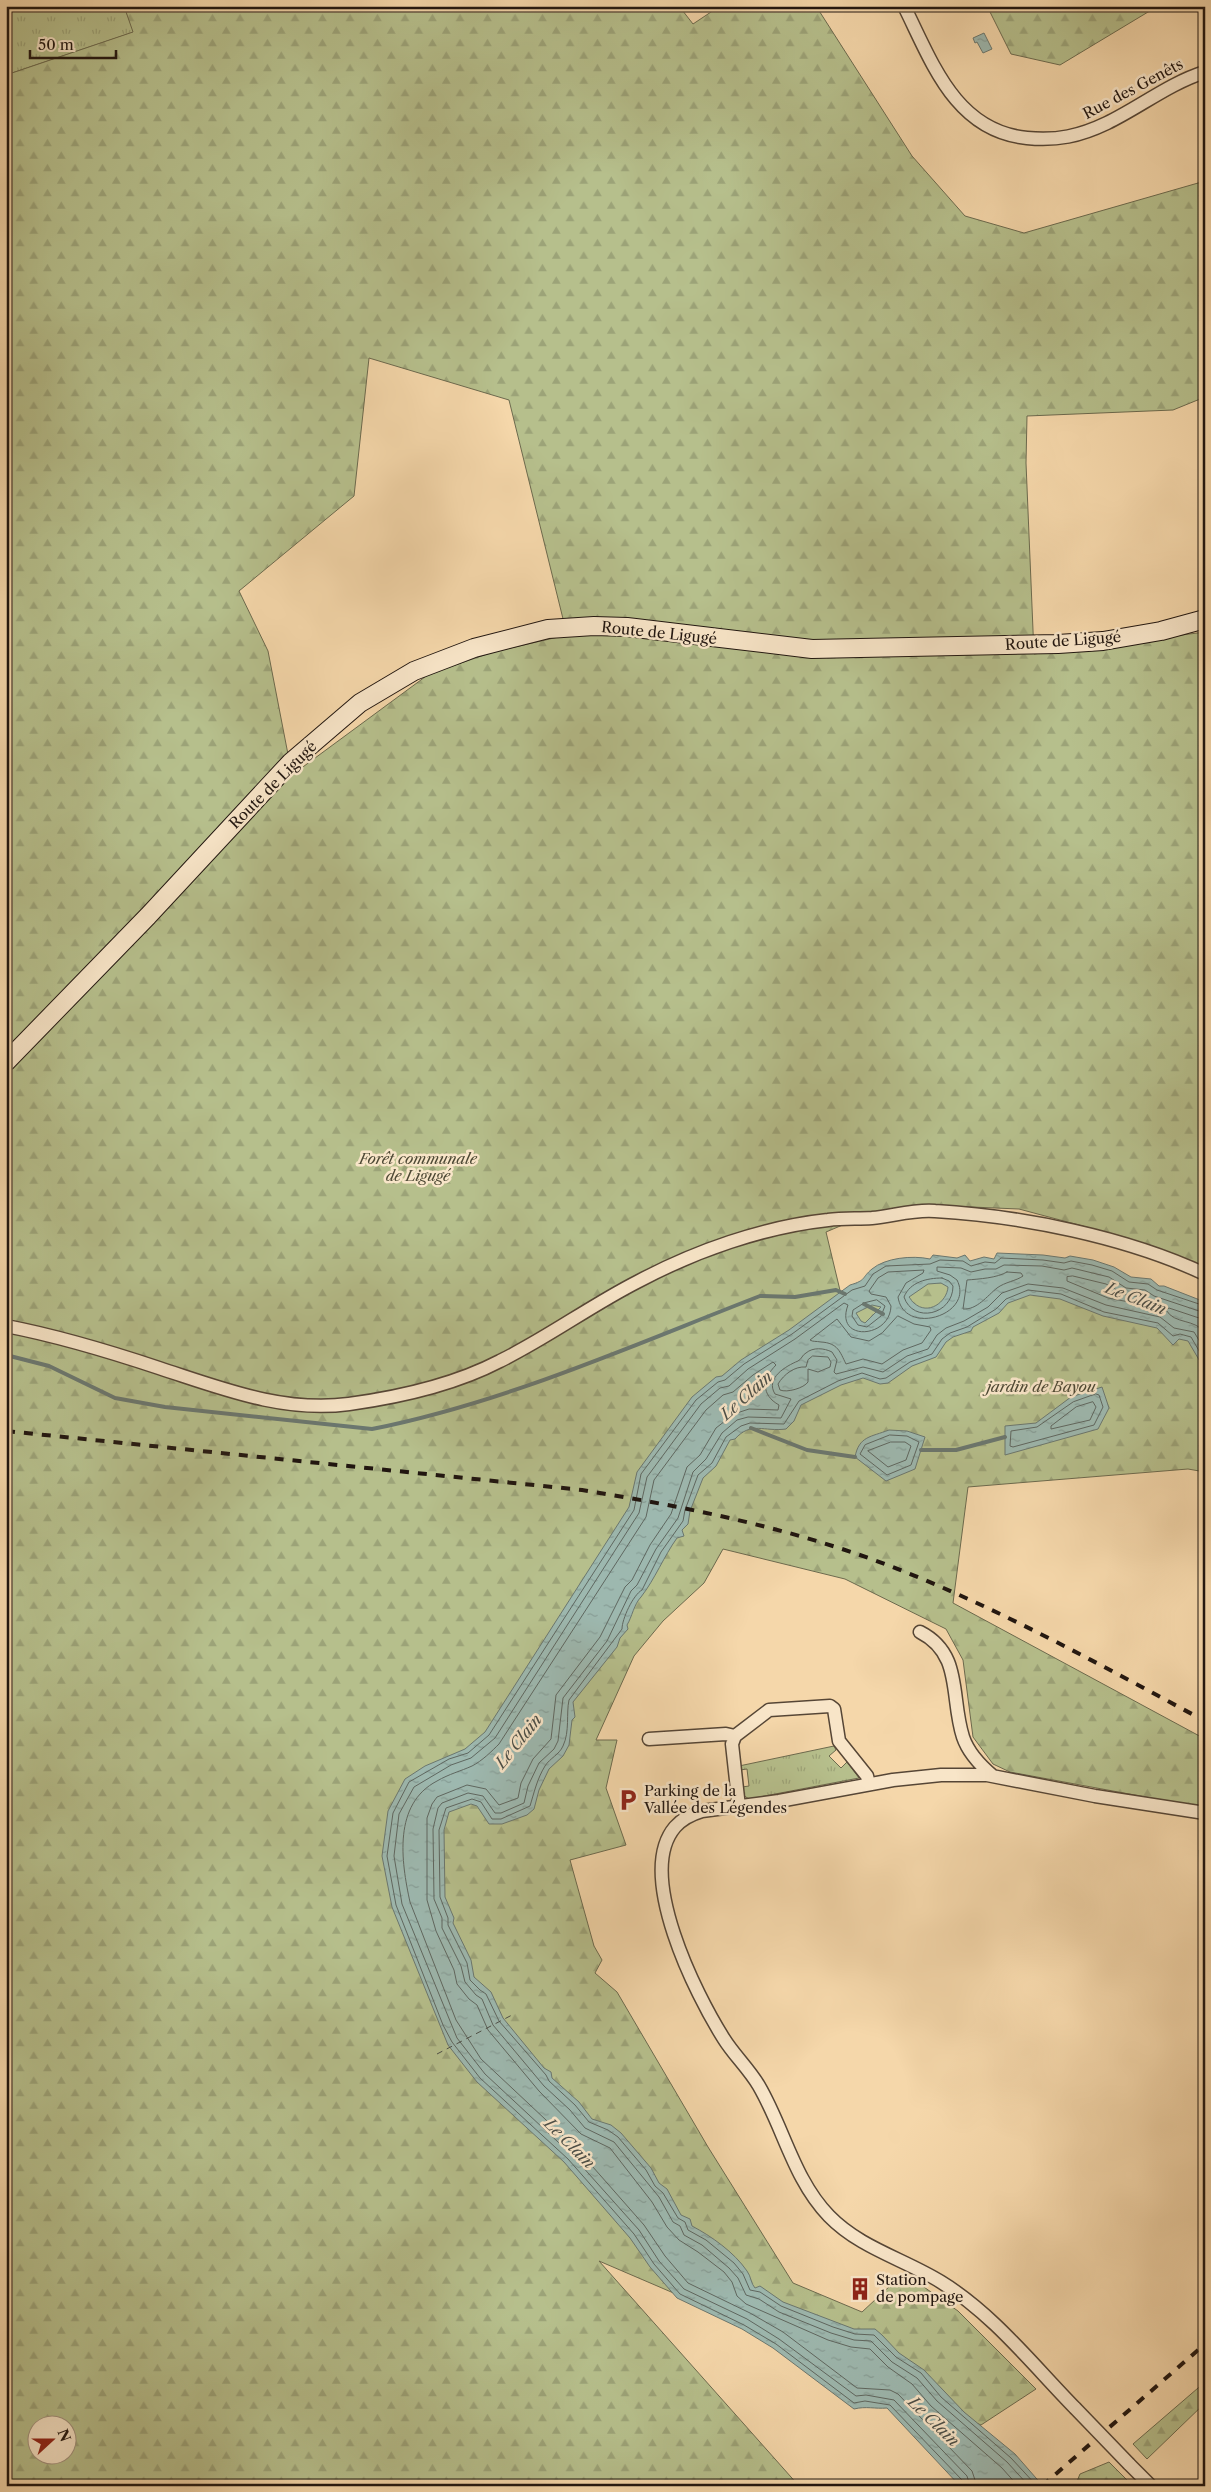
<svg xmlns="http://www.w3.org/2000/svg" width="1211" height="2492" font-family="'Libre Caslon Text',serif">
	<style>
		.grass { fill: url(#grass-tufts); stroke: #6c6a4e }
		.forest { fill: url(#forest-firs); stroke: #6c6a4e; fill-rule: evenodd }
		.water { fill: url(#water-ripples); stroke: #6b776f; fill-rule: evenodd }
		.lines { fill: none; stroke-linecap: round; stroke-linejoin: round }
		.shore { stroke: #5f6760; stroke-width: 1 }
		.stream { stroke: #6b776f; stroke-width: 4 }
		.ferry { stroke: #4c4f48; stroke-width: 1; stroke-dasharray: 6 5; stroke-linecap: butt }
		.street-casing { stroke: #564636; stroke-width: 15 }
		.secondary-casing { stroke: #211610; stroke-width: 20 }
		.street { stroke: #f8e5c8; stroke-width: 12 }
		.secondary { stroke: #f8e5c8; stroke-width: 18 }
		.rail { stroke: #211610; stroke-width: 4; stroke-dasharray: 9 9; stroke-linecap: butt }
		.street-bridge-casing { stroke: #564636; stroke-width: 15; stroke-linecap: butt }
		.street-bridge { stroke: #f8e5c8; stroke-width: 12 }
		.labels { text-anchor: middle; stroke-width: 5; stroke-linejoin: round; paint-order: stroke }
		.street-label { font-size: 15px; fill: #211610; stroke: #f8e5c8 }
		.park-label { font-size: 15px; font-style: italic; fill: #4e4935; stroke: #f8e5c8 }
		.poi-label { font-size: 15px; fill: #211610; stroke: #f8e5c8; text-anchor: start }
		.water-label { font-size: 16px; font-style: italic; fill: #4c4f48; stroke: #f8e5c8 }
	</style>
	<defs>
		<pattern id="grass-tufts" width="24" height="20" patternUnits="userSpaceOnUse" patternTransform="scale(1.25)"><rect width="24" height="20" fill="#b6bf8c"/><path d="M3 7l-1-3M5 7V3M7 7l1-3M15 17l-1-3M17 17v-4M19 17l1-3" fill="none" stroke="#9ca378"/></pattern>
		<pattern id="forest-firs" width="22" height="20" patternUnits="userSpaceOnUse" patternTransform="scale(1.25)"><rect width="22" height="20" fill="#b6bf8c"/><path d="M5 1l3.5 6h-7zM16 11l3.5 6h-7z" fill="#9ca378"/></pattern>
		<pattern id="water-ripples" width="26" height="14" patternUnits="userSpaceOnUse" patternTransform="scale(1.25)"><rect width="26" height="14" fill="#9db8af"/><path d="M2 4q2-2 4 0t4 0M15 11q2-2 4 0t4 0" fill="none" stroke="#879d96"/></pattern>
	</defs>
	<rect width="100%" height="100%" fill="#f5d7aa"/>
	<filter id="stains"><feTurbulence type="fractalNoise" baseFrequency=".004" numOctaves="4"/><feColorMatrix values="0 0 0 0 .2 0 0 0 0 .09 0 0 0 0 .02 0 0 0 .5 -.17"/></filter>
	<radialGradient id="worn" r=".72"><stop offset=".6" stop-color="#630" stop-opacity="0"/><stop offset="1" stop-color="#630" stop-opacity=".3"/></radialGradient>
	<!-- grass -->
	<path class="grass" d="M6 6H124L134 32 6 75Z
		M834 1746 836 1750 829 1756 841 1768 847 1762 859 1778 749 1799 743 1795 742 1787 749 1786 747 1769 740 1770 739 1766Z"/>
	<!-- forest -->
	<path class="forest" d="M124 6H679L693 24 720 6H816L912 156 965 216 1024 233 1205 181V397L1173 410 1027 416 1026 463 1034 654 1205 632V1268L1170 1253 1105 1232 1019 1209 924 1205 871 1213 826 1232 844 1307 935 1274 1101 1296 1205 1346V1472L1188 1469 968 1487 953 1603 1205 1739V1808L1010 1772 993 1764 973 1737 963 1660 946 1629 845 1579 723 1549 704 1583 663 1621 634 1656 596 1740H617L606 1788 626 1845 570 1860 594 1946 602 1960 595 1973 617 1992 708 2147 793 2283 862 2312 904 2273 958 2311 1036 2389 981 2425 599 2261 799 2486H6V75L133 32ZM369 358 509 400 567 635 493 652 429 674 292 775 268 651 239 591 354 496ZM38 2424H68V2454H38Z
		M987 6H1158L1060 65 1011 54Z
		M1205 2382V2403L1147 2459 1133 2444Z
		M1109 2462 1133 2486H1075L1080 2474Z"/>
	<!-- water -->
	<path class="water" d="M984 33 992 49 983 53 977 42 975 43 973 38Z
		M997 1253 1043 1255 1065 1258 1070 1256 1093 1260 1114 1267 1131 1277 1151 1279 1159 1286H1164L1205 1302V1370L1188 1341 1179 1339 1173 1345 1157 1328 1103 1316 1060 1299 1030 1295 1008 1303 999 1313 973 1327 971 1331 953 1337 946 1342 936 1357 912 1366 888 1383 880 1384 863 1378 841 1385 801 1405 794 1421 786 1429C764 1432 751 1421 735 1439L730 1440 716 1466 703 1478 690 1511 688 1524 682 1530 684 1536 677 1538C664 1556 655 1579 641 1597 634 1604 632 1617 627 1625L628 1629 620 1638 617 1647 573 1702 575 1717 572 1720 569 1745 563 1756 549 1769 539 1790 534 1809 527 1815 502 1824H489L477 1806 471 1804 449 1812 444 1830 445 1897 454 1918 453 1923 471 1960 474 1977 491 1992 503 2018 544 2068 551 2072 552 2078 579 2102 592 2119 611 2125 621 2133 651 2168 659 2183 667 2189 681 2215 690 2219 692 2226C711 2236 734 2252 747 2271 751 2276 751 2284 755 2288L760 2286 783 2302 854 2329H875L882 2335 899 2353 924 2370 964 2412 1015 2454 1043 2486H960L887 2408C875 2409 866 2406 854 2409L773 2348 742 2329 677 2298 650 2267 630 2238 564 2162 477 2082 448 2045 392 1907 382 1856 388 1811 405 1779 425 1766 465 1749 485 1732 629 1507 637 1472 692 1397 716 1377 722 1376 741 1360 789 1330 850 1285C867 1280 861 1278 872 1269 885 1258 912 1255 930 1259L933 1255 957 1258 965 1255 970 1261 984 1257 994 1259ZM941 1283 948 1287C947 1302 928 1316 914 1303 912 1302 911 1299 909 1297L928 1284ZM872 1305 881 1307 865 1323 861 1321 856 1313Z
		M1102 1387 1109 1408 1098 1429 1005 1455V1426L1036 1423 1071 1397Z
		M889 1430 907 1431 925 1437 915 1469 886 1481 855 1457C859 1436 871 1437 889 1430Z
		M1199 1850H1205V1901H1201Z"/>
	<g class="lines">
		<!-- shore -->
		<path class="shore" d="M1007 1272 1021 1273 1023 1276C1016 1281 1005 1282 997 1288 987 1296 977 1310 963 1309L967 1280C979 1279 997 1278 1007 1272Z
			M1073 1276 1106 1284 1126 1295 1142 1297 1148 1303 1145 1305 1108 1298 1067 1281V1277Z
			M942 1278 949 1281 953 1286C953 1315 913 1324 904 1297 910 1282 927 1278 942 1278Z
			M877 1300 885 1306 881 1316 867 1327 858 1325 852 1316 853 1310 864 1303Z
			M898 1316 914 1324 930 1327 931 1330 922 1343 903 1350 882 1364 863 1359 846 1364C840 1352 838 1343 821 1342 816 1341 813 1342 810 1340L837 1319 851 1337 869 1341 882 1333Z
			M1205 1320 1169 1308 1166 1310C1175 1325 1195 1318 1205 1333
			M813 1356 828 1357 831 1362 830 1367 818 1372 808 1369V1382C804 1388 787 1393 780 1390L778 1384C784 1374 795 1366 806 1367L808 1360Z
			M1096 1394 1099 1395 1103 1407 1094 1425 1013 1447 1010 1446 1011 1431 1037 1427 1073 1402Z
			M1093 1402 1096 1407 1090 1420 1051 1429V1426L1076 1407Z
			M890 1435 907 1436 919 1442 911 1465 887 1475 860 1454 865 1445Z
			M891 1442H905L911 1446 906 1460 888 1467 868 1451Z
			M964 2486 962 2480 890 2405 865 2401 854 2403 776 2344 744 2325 680 2294 654 2264 634 2234 568 2159 480 2078 452 2042 443 2025 396 1905 387 1856 393 1813 409 1782 449 1759 468 1753 489 1735 634 1510 641 1474 696 1400 718 1382 725 1380 744 1364 792 1334 852 1290 865 1286 873 1274 886 1266 930 1264 940 1260 963 1261 971 1266 985 1262 995 1263 1001 1258 1043 1260 1064 1263 1071 1261 1092 1265 1112 1271 1129 1282 1148 1284 1157 1290 1205 1306
			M970 2486 967 2476 894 2400 866 2395 856 2396 779 2339 747 2319 684 2289 659 2261 639 2230 572 2155 485 2074 457 2038 402 1904 394 1856 399 1814 414 1787 451 1765 471 1758 495 1738 639 1513 647 1477 701 1404 720 1388 729 1386 748 1369 795 1339 844 1303 848 1305C834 1342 890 1339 891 1306L886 1297 871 1294 869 1291 878 1278 888 1272 924 1270 923 1273 906 1283 898 1297C904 1337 975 1315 957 1280L950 1275 937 1271V1267L961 1268 971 1272 985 1269H996L1004 1265 1042 1266 1064 1270 1072 1268 1109 1277 1126 1288 1145 1290 1154 1296 1205 1313
			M977 2486 972 2471 898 2394 890 2390 857 2388 783 2332 750 2313 688 2283 665 2256 644 2225 578 2150 481 2059 456 2020 410 1902C401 1861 393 1804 437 1781 449 1774 461 1771 472 1766 482 1761 492 1751 499 1744L646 1517 654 1480 706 1410 723 1395 733 1392 753 1375 773 1362 776 1365C762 1379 761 1395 779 1405L778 1410 749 1409 734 1414 716 1428 700 1455 687 1467 671 1514 650 1545 632 1580 625 1587 600 1637 556 1695 551 1739 533 1759 521 1783 518 1798 499 1805 486 1789 467 1785 437 1797 432 1804 427 1818V1900L436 1931 454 1970 457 1984 469 1999 477 2005 488 2030 539 2091 581 2134 610 2148 652 2202 667 2227 679 2240 698 2252 724 2272 732 2282 737 2296 746 2304 828 2340 851 2347 870 2349 888 2367 912 2384 931 2406 1002 2468 1018 2486
			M1029 2486 1007 2462 937 2401 917 2378 892 2362 871 2341 854 2340 831 2333 779 2312 759 2299 746 2295 738 2278 729 2268 702 2245 684 2235 680 2226 673 2222 659 2197 614 2142 585 2128 570 2110 544 2086 493 2025 482 1999 476 1995 465 1982 461 1966 442 1928V1918L434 1899 433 1829 438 1808 442 1803 468 1793 483 1796 495 1813H501L524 1803 528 1786 539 1763 554 1749 558 1741 563 1698 607 1641 631 1591 637 1585 656 1549 678 1518 693 1472 706 1459 722 1433 737 1420 748 1417 781 1418 791 1399 775 1394C765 1378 786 1366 798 1361 802 1359 802 1355 806 1353 813 1347 824 1348 832 1352L837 1360 834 1372 836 1374 863 1367 883 1372 907 1356 928 1349 937 1335 946 1328 964 1321 988 1307 1002 1293 1028 1284 1063 1288 1106 1305 1160 1317 1174 1328 1194 1332 1205 1350
			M1037 2486 1011 2458 941 2397 921 2373 896 2357 874 2335 855 2334 833 2327 781 2306 760 2292 750 2290 743 2274 734 2263 706 2240 688 2230 685 2222 678 2218 663 2193 655 2186 646 2170 618 2137 608 2130 589 2122 575 2105 549 2081 546 2075 499 2021 486 1994 480 1990 470 1980 467 1963 448 1925V1918L440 1897 439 1830 446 1808 472 1799 481 1802 492 1819H501L530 1806C534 1793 537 1779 545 1766 550 1758 559 1755 563 1746 570 1731 566 1714 569 1700L622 1629C622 1619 633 1595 642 1590L661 1552 683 1521 685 1510 698 1475 712 1463 726 1437 741 1426 750 1423 784 1424 799 1401 838 1381 862 1373 880 1379 886 1378 910 1362 932 1354 942 1339 950 1333 967 1327 996 1309 1006 1299 1028 1290 1061 1294 1104 1312 1158 1323 1173 1336 1180 1334 1191 1337 1205 1361"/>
		<!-- stream -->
		<path class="stream" d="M864 1304 883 1314
			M6 1355 49 1366 115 1398 165 1407 372 1429C507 1402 633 1345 760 1296L795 1297 836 1290 845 1294
			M751 1428 807 1450 855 1457
			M921 1450H956L1005 1437"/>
		<!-- ferry -->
		<path class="ferry" d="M437 2054 514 2014"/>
		<defs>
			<path id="street" d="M904 6C932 62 955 131 1027 138 1057 141 1080 136 1107 123 1140 107 1170 83 1205 72
				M6 1326C58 1336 108 1351 159 1368 221 1388 283 1413 349 1404 400 1397 454 1385 500 1361 547 1338 590 1306 637 1282 695 1251 763 1227 828 1220 843 1218 858 1219 872 1218 893 1216 915 1209 935 1211 1022 1216 1126 1237 1205 1274
				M920 1632C963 1654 950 1697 963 1737 968 1752 981 1766 993 1776
				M649 1739 726 1734 735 1736
				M739 1807 732 1744 735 1736 769 1710 830 1706 834 1709 839 1741 867 1776 869 1784
				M1075 2408C1033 2365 992 2313 941 2282 904 2259 860 2248 829 2216 794 2180 784 2129 759 2086 749 2069 734 2055 724 2039 696 1995 635 1874 675 1827 682 1819 692 1814 702 1811L779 1801 893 1780 941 1775H987L1095 1796 1205 1813
				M1129 2464 1151 2486"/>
			<path id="secondary" d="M6 1062 148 916 291 762 360 703 414 671 474 648 548 629 594 626 627 627 812 649 1058 644 1103 641 1161 631 1205 619"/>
		</defs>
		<!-- street casing -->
		<use href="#street" class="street-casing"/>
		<!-- secondary casing -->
		<use href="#secondary" class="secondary-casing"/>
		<!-- street -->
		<use href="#street" class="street"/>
		<!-- secondary -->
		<use href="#secondary" class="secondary"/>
		<!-- rail -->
		<path class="rail" d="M6 1431 582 1490C687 1507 791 1528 890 1566 999 1608 1102 1666 1205 1721
			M1042 2486 1205 2344"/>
		<defs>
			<path id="street-bridge" d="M1075 2408 1129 2464"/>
		</defs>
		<!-- street-bridge casing -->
		<use href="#street-bridge" class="street-bridge-casing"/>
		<!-- street-bridge -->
		<use href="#street-bridge" class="street-bridge"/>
	</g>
	<!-- icons -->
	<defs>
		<symbol id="parking-bare" viewBox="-9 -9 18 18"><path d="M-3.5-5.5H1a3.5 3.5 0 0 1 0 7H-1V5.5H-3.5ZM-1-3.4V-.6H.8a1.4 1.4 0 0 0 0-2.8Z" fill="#8f2418" stroke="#f8e5c8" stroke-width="2.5" paint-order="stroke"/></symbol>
		<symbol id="building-bare" viewBox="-9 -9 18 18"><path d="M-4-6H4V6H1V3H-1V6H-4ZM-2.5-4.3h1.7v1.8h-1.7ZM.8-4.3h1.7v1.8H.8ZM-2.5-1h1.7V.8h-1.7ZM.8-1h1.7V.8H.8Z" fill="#8f2418" stroke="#f8e5c8" stroke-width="2.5" paint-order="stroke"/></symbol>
	</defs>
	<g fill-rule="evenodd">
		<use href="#parking-bare" x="612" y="1784" width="32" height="32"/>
		<use href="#building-bare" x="844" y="2273" width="32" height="32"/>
	</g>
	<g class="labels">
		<!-- street labels -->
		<g class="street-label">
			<text transform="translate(1133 89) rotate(-28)" y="5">Rue des Genêts</text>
			<text transform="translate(659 633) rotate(6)" y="5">Route de Ligugé</text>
			<text transform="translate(1063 641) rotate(-4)" y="5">Route de Ligugé</text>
			<text transform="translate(273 785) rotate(-45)" y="5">Route de Ligugé</text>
		</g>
		<!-- park labels -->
		<g class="park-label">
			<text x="418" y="1164">Forêt communale<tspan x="418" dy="17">de Ligugé</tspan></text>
			<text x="1041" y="1392">jardin de Bayou</text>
		</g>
		<!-- poi labels -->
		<g class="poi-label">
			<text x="644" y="1796">Parking de la<tspan x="644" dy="17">Vallée des Légendes</tspan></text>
			<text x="876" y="2285">Station<tspan x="876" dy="17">de pompage</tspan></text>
		</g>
		<!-- water labels -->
		<g class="water-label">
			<text transform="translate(1136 1298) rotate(21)" y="6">Le Clain</text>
			<text transform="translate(746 1395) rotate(-42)" y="6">Le Clain</text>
			<text transform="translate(518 1741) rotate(-51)" y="6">Le Clain</text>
			<text transform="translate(570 2143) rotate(45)" y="6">Le Clain</text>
			<text transform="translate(934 2421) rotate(44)" y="6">Le Clain</text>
		</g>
	</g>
	<!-- margin -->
	<rect width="1211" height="2492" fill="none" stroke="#f5d7aa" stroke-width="25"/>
	<rect x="8" y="8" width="1196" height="2477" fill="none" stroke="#211610" stroke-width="2.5"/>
	<rect x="12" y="12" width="1186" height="2467" fill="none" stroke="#211610"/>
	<!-- north arrow -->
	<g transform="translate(52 2440) rotate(69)"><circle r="24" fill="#f8e5c8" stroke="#a2927e"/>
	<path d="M0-4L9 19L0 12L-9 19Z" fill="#8f2418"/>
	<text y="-8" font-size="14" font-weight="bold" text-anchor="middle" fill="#211610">N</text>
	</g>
	<!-- scale -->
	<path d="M30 50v8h86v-8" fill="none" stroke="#211610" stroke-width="2.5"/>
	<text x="38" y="50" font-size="15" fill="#211610" stroke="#f8e5c8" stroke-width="4" paint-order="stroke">50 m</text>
	<rect width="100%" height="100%" filter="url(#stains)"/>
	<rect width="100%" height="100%" fill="url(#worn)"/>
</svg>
